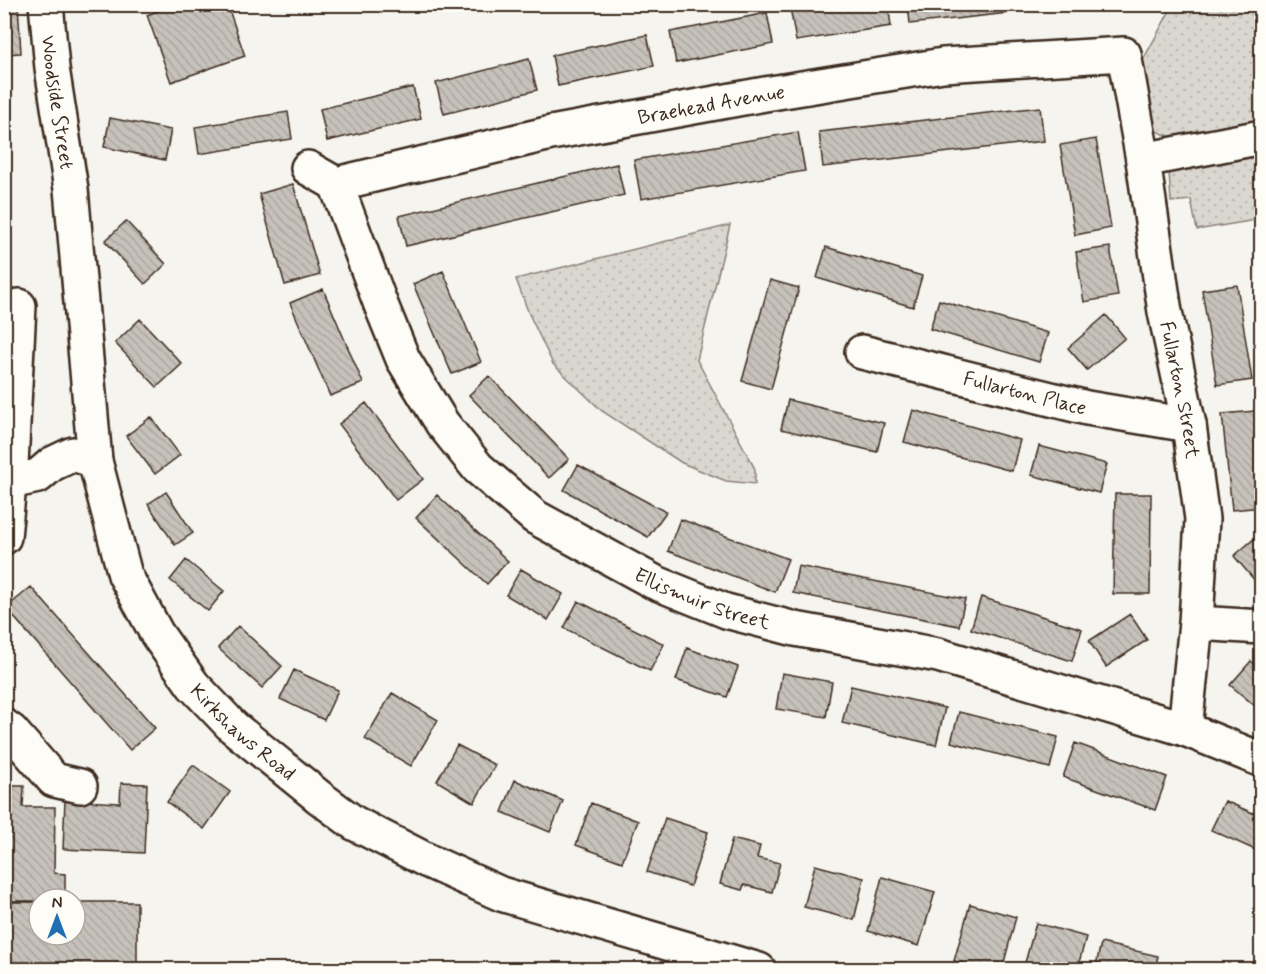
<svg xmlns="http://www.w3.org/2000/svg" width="1266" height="974" font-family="Mynerve,sans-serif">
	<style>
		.park { fill: url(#park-dots); stroke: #8a8077; stroke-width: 1.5 }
		.building { fill: url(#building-back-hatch); stroke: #3b2a1e; stroke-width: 1.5 }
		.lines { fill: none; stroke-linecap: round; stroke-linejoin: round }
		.minor-casing { stroke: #3b2a1e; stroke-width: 38 }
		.minor { stroke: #fdfcf7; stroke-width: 33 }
		.labels { text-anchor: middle; stroke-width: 6; stroke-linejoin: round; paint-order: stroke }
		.street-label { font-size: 20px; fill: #3b2a1e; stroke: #fdfcf7 }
	</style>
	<defs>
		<pattern id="park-dots" width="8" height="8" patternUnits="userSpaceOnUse" patternTransform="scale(1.5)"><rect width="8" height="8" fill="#dad6d0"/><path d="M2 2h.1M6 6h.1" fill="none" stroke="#bcb8b2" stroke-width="1.8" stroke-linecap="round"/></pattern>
		<pattern id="building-back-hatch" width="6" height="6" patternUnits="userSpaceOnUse" patternTransform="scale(1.5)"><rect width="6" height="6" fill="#c7c1bb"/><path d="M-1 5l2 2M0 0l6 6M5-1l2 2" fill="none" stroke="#aca6a0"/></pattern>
	</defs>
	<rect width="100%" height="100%" fill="#f5f4ee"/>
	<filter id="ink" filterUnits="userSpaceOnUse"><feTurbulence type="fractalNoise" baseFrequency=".0167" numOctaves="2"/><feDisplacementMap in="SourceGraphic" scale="12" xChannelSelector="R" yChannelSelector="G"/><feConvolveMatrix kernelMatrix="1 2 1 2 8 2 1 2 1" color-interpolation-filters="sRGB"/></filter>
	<g filter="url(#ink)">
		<!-- park -->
		<path class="park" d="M1173 5H1261V126L1180 141 1154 130 1142 62Z
			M1261 156V219L1197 230 1191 200 1171 202 1169 172Z
			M730 225 697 360 755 469V484L726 481 682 463 602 411 553 364 529 314 516 279Z"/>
		<!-- building -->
		<path class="building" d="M4 4H18L21 53 4 54Z
			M176 4H227L245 56 171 82 147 15Z
			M804 4H888L891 26 796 41 790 7Z
			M908 4H1007L1008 13 910 24Z
			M1031 4H1088L1031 9Z
			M767 13 773 44 676 63 670 32Z
			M647 35 654 66 558 86 552 55Z
			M529 59 537 90 444 114 436 83Z
			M413 87 421 119 327 141 320 109Z
			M1040 107 1044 141 823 167 819 132Z
			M288 112 292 139 199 154 195 127Z
			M110 118 171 130 165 160 104 147Z
			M798 132 805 171 641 199 634 160Z
			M1096 139 1111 228 1075 235 1060 145Z
			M617 164 624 195 406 246 399 216Z
			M293 184 320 275 285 285 259 194Z
			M126 221 166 264 145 284 105 241Z
			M826 247 922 276 913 307 817 278Z
			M1110 247 1118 296 1084 302 1076 252Z
			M443 271 481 362 452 374 413 284Z
			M770 280 799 288 771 389 742 381Z
			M1237 285 1252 380 1217 385 1202 290Z
			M323 289 363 383 330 396 290 303Z
			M939 300 1048 333 1039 362 930 329Z
			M1106 315 1125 338 1087 370 1068 348Z
			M140 319 182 364 157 387 115 343Z
			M489 376 569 459 549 478 469 395Z
			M788 400 884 423 877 452 781 429Z
			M366 403 423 479 396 500 339 424Z
			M913 410 1020 440 1012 471 904 442Z
			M1255 411 1262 479V507L1232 510 1222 414Z
			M151 417 180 455 155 474 126 436Z
			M1039 446 1107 464 1099 493 1031 475Z
			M578 465 666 512 648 537 564 490Z
			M166 492 193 533 175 545 148 504Z
			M1115 494H1151L1150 594H1113Z
			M437 495 508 561 487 584 416 518Z
			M680 519 788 559 775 592 668 551Z
			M1262 532V589L1234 556Z
			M186 560 224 591 208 611 170 580Z
			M798 566 965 599 959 626 793 593Z
			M521 569 563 594 548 620 506 595Z
			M31 587 155 728 130 750 6 608Z
			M981 597 1082 629 1072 661 971 629Z
			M578 601 664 644 650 671 564 628Z
			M1130 614 1147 640 1106 667 1089 641Z
			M238 626 282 666 262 688 218 648Z
			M687 648 738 667 727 697 676 680Z
			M1251 661 1262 670V712L1230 685Z
			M294 670 338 690 324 720 280 699Z
			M782 673 832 682 826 717 776 709Z
			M851 686 945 708 936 745 842 723Z
			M392 693 438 720 411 766 365 739Z
			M959 712 1058 737 1050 768 951 742Z
			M1075 743 1167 777 1155 810 1063 777Z
			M457 745 495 765 474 803 437 781Z
			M193 765 230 792 204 829 167 802Z
			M515 780 563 801 550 832 502 812Z
			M121 783 147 784 144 853 63 849 65 800 120 803Z
			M4 786H24L23 807H55L54 873 65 874V899H39V902H4Z
			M1225 801 1262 817V853L1211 830Z
			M591 803 638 821 622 862 576 845Z
			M665 818 708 832 690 886 647 872Z
			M732 839 760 846 757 858 780 863 772 892 744 885 742 890 720 884Z
			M815 865 864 878 854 920 804 907Z
			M882 877 935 892 919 946 868 931Z
			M5 901H39V935H75V902H137V970H5Z
			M970 904 1016 917 1002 970H986L954 961Z
			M1036 923 1086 937 1077 970H1058L1052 968V970H1023Z
			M1101 943 1158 956 1155 970H1095Z
			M454 965 455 970H428V967Z"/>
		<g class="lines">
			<defs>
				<g id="minor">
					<path id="s1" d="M46 4 52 68 71 189 95 461 125 575 157 634 193 685 233 727 319 797 354 823 428 861 501 894 759 970"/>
					<path d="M1143 160 1262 137"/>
					<path id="s2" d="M308 168 336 184 551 133 765 94 943 65 1124 54 1143 160 1165 312 1189 425 1202 519 1196 623 1185 729"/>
					<path id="s3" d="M336 184 381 305 403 359 442 423 478 468 535 517 654 582 726 611 795 629 938 655 1185 729 1262 760"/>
					<path id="s4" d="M862 352 1087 408 1189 425"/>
					<path d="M10 482 38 476 52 464 73 454 95 461"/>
					<path d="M4 537 11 464 19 306"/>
					<path d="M1196 623 1262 627"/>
					<path d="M4 726 11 731 54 780 80 786"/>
				</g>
			</defs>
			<!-- minor casing -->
			<use href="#minor" class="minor-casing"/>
			<!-- minor -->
			<use href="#minor" class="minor"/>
		</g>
	</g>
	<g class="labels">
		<!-- street labels -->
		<g class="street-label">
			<text dy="7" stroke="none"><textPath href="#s1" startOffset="99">Woodside Street</textPath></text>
			<text dy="7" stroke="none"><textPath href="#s2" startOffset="416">Braehead Avenue</textPath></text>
			<text dy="7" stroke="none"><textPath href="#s2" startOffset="1173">Fullarton Street</textPath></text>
			<text dy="7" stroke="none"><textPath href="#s4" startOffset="168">Fullarton Place</textPath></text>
			<text dy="7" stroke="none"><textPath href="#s3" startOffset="582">Ellismuir Street</textPath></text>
			<text dy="7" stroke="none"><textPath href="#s1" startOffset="776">Kirkshaws Road</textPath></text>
		</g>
	</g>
	<!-- margin -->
	<rect width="1266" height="974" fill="none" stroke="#fdfcf7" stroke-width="24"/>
	<rect x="12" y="12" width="1242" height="950" fill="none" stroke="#3b2a1e" stroke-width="2" filter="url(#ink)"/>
	<!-- north arrow -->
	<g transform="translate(57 917)"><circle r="28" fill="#fdfcf7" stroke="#afa8a0" stroke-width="1.5"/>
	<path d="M0-4.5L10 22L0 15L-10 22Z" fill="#1f6fb2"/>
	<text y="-9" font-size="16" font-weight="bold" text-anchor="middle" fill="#3b2a1e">N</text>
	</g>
</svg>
